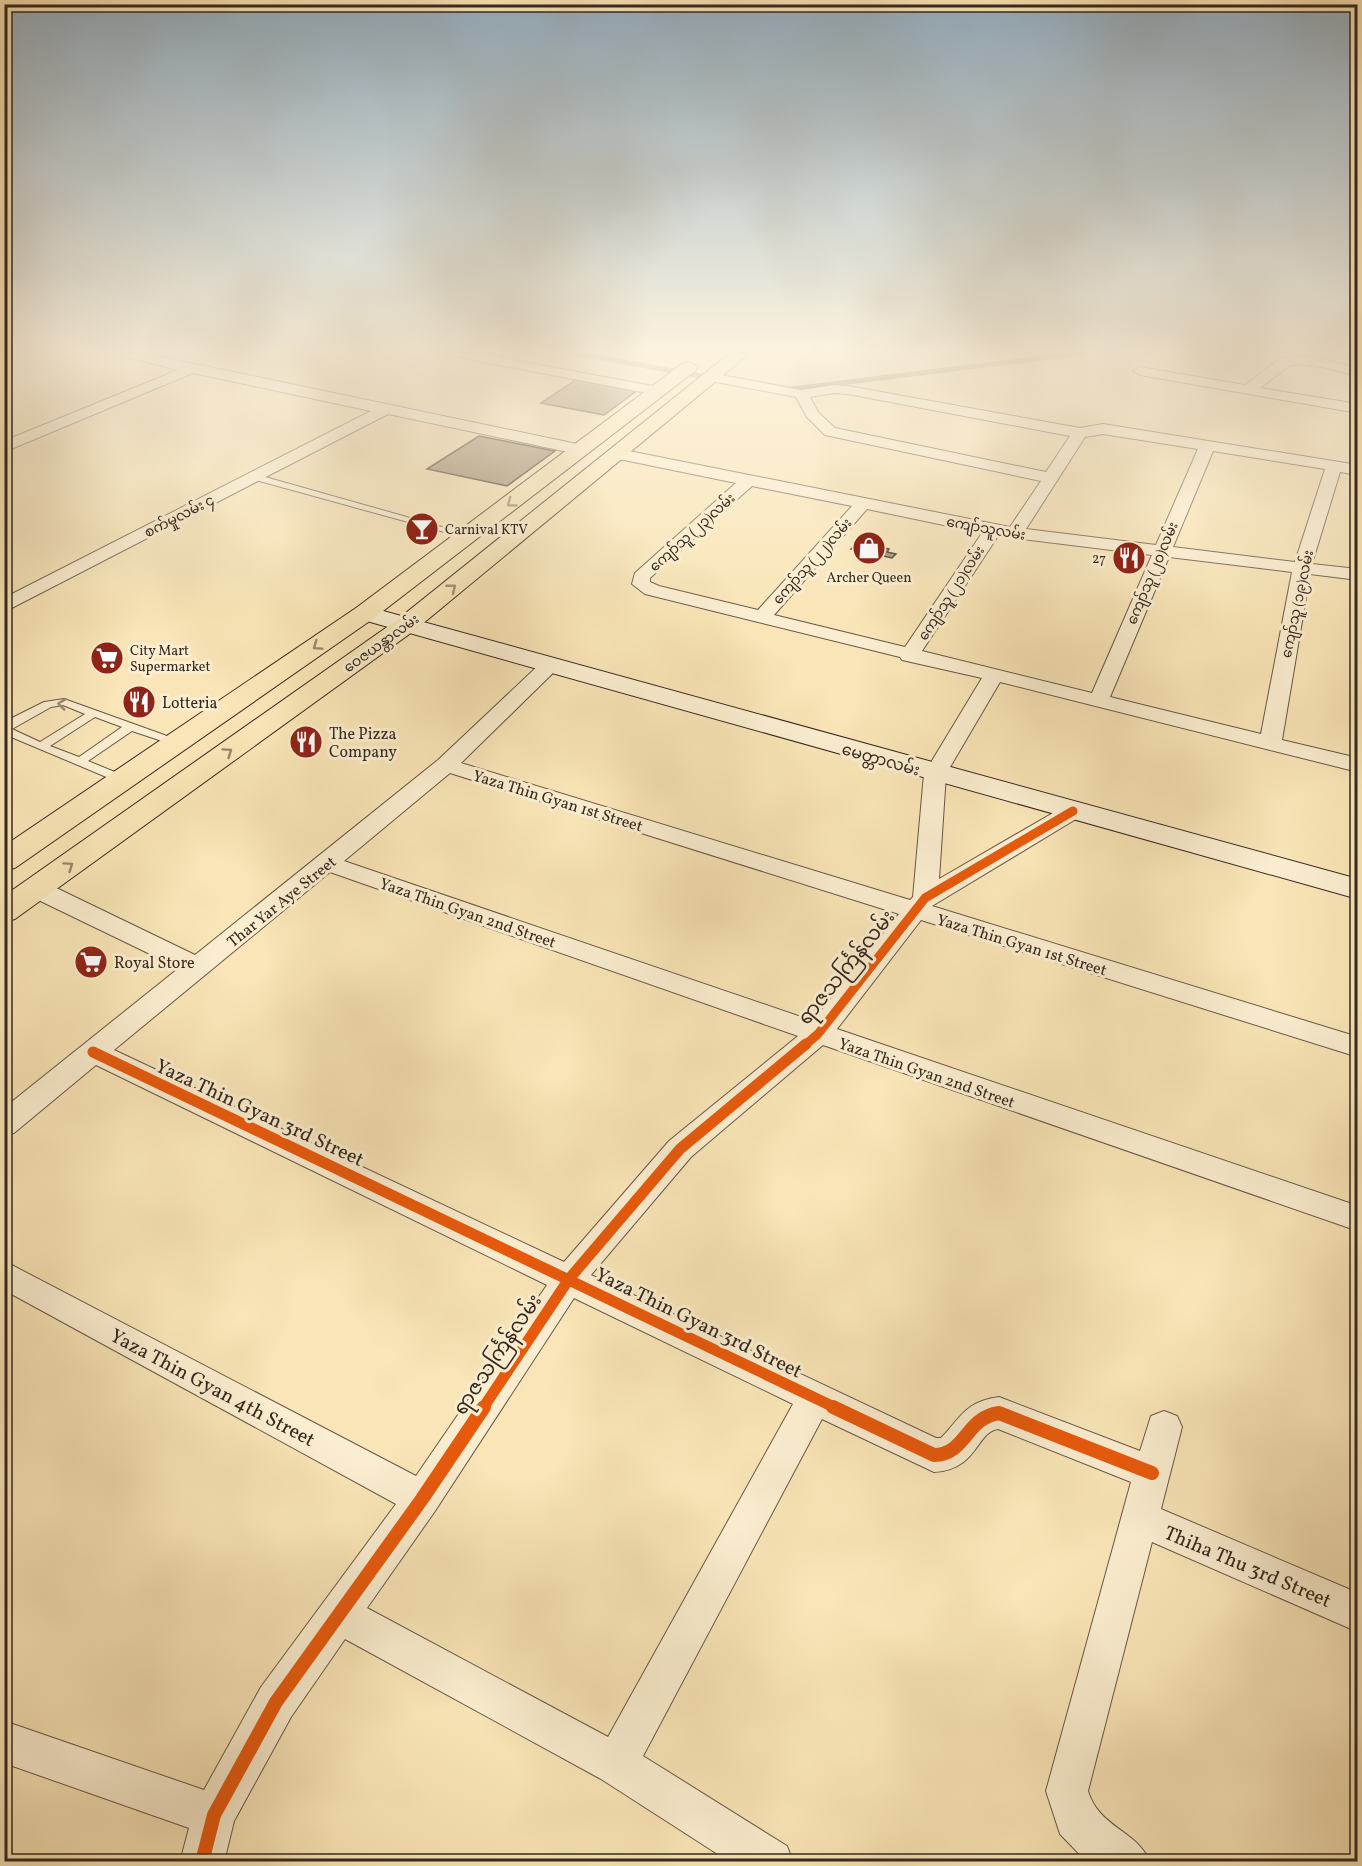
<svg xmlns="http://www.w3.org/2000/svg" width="1362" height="1866" font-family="Vollkorn,'Noto Sans Myanmar',serif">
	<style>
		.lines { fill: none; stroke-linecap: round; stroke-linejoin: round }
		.stream { stroke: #83735b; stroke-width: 5 }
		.building { fill: #9b8a6e; stroke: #36281f; stroke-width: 1.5 }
		.lane-casing { stroke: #675745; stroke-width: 2 }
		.street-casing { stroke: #675745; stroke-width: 2 }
		.secondary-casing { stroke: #36281f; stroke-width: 2 }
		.primary-casing { stroke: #36281f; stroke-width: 2 }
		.lane { fill: #fbeed0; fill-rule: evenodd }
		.street { fill: #fbeed0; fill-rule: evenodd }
		.secondary { fill: #fbeed0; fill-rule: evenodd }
		.primary { fill: #f9e5b7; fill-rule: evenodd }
		.cycleway-far2-casing { stroke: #fbeed0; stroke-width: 13 }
		.cycleway-far1-casing { stroke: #fbeed0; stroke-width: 15 }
		.cycleway-casing { stroke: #fbeed0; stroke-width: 18 }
		.cycleway-far2 { stroke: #e8590c; stroke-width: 9 }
		.cycleway-far1 { stroke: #e8590c; stroke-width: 11 }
		.cycleway { stroke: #e8590c; stroke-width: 14 }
		.oneway { stroke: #98866b }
		.oneway2 { stroke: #988b78 }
		.labels { text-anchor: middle; stroke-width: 6; stroke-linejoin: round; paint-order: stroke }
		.far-street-label { font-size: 14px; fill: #36281f; stroke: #fbeed0 }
		.far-poi-label { font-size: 14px; fill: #36281f; stroke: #fbeed0; text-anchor: start }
		.poi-label { font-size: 16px; fill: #36281f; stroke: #fbeed0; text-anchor: start }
		.street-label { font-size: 16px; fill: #36281f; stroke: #fbeed0 }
		.near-street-label { font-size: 20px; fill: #36281f; stroke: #fbeed0 }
	</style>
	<rect width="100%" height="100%" fill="#f9e5b7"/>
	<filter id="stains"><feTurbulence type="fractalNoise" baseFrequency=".00333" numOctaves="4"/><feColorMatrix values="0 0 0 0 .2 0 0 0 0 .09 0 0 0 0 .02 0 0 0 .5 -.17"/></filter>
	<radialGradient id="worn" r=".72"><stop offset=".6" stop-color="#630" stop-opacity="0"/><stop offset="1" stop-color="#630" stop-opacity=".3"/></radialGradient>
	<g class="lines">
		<!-- stream -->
		<path class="stream" d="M574 353 712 378
			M784 390 1083 353"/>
	</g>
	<!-- building -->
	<path class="building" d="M577 379 638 390 604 415 541 403Z
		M479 436 555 451 507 486 427 469Z
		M857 542 889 549 887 552 896 554 892 558 851 549Z"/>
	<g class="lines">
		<defs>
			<path id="lane" d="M252 475H258L474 536 466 538 252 479Z
				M64 699 181 741 183 743 177 746 132 731 88 761 127 777 129 780 123 784 4 734V722L44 702ZM63 705 85 714 40 742 12 729 51 707ZM95 717 122 727 79 757 50 746Z"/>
			<path id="street" d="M121 353H143L582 445 590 450 582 455 388 414 4 612V598L371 411 193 373 4 452V441L178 370 123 356Z
				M449 353H476L658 387 665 391 658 395 456 357Z
				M1295 356 1313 357 1358 368V376C1336 371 1313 362 1290 365L1260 388 1358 404V413L1140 375 1133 371 1140 367 1245 385 1281 358Z
				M711 373 801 390 834 385 848 386 1080 428 1103 424 1358 465V475L1340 472 1312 564 1358 569V580L1310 574 1282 740 1358 758V772L1000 682 946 774 939 879 1065 806H1081L1085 811 1081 816 932 906 1358 1037V1057L921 920 837 1029 1358 1206V1231L823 1045 691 1157 591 1275 936 1438H941C962 1416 965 1402 999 1397L1140 1451 1151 1416 1164 1411 1177 1416 1182 1427 1161 1509 1358 1593V1632L1152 1542 1088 1791C1099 1828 1137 1830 1150 1862H1087L1060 1834 1046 1791 1131 1482 998 1429C976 1432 978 1470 934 1472L822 1419 643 1756 787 1846 793 1862H730L601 1779 345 1639 291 1717 234 1821 224 1862H180L189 1828 4 1763V1721L204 1790 261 1687 396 1504 4 1290V1261L416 1476 547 1285 96 1065 14 1133 4 1136V1108L179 968 28 895 25 889 28 883 37 881 46 883 195 955 438 760 542 662H556L559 666 556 670 461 763 910 900 913 897 924 774 982 678 902 660 900 657 645 594 632 584 635 573 736 483 619 459 611 454 619 449 1010 527 1041 481 825 435 807 417 796 397 706 380 704 377ZM834 393 848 394 1070 436 1046 472 835 428 818 412 810 397ZM1103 434 1198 449 1156 545 1026 529 1085 437ZM1213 451 1325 469 1295 562 1173 547ZM752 486 852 506 758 610 659 586 650 582V578ZM867 509 982 533 905 647 774 615ZM998 536 1152 555 1092 693 922 651ZM1169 557 1292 572 1261 734 1110 697ZM450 773 899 914 813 1021 344 861ZM330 872 798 1036 669 1141 564 1262 114 1050ZM574 1298 793 1404 608 1737 367 1608 435 1511Z"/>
			<path id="secondary" d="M365 606 1358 879V899L356 618 353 613 356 608Z"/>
			<path id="primary" d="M730 353H750L415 630 15 919 4 922V896L397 620Z
				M689 362 698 367 695 371 374 618 15 868 4 870V846L356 608 683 363Z"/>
		</defs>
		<!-- lane casing -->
		<use href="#lane" class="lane-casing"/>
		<!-- street casing -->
		<use href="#street" class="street-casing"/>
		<!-- secondary casing -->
		<use href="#secondary" class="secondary-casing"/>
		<!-- primary casing -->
		<use href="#primary" class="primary-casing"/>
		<!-- lane -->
		<use href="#lane" class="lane"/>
		<!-- street -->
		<use href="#street" class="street"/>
		<!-- secondary -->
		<use href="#secondary" class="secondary"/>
		<!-- primary -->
		<use href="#primary" class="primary"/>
		<defs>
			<path id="cycleway-far2" d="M804 1046 818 1034 925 898 1073 811"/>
			<path id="cycleway-far1" d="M93 1052 836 1408
				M483 1408 569 1279 680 1149 806 1044"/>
			<path id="cycleway" d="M833 1407 934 1455C967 1454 965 1418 999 1413L1152 1473
				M202 1862 214 1815 276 1702 422 1499 484 1407"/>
		</defs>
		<!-- cycleway-far2 casing -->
		<use href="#cycleway-far2" class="cycleway-far2-casing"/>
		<!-- cycleway-far1 casing -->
		<use href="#cycleway-far1" class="cycleway-far1-casing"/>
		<!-- cycleway casing -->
		<use href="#cycleway" class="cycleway-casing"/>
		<!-- cycleway-far2 -->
		<use href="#cycleway-far2" class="cycleway-far2"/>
		<!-- cycleway-far1 -->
		<use href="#cycleway-far1" class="cycleway-far1"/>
		<!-- cycleway -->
		<use href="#cycleway" class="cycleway"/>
	</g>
	<!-- one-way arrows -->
	<defs><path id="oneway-chevron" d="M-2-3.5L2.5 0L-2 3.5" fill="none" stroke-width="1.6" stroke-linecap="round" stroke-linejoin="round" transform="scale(1.5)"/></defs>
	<g class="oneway">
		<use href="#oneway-chevron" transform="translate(511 503) rotate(143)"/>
		<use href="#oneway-chevron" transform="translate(452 588) rotate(-39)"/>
		<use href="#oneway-chevron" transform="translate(317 646) rotate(145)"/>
		<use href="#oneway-chevron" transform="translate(228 752) rotate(-35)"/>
		<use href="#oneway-chevron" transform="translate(69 866) rotate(-35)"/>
	</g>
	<use class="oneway2" href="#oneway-chevron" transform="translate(62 704) rotate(-173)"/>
	<!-- sky -->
	<linearGradient id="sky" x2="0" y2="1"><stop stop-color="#94aec0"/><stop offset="0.57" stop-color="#fcf3df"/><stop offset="1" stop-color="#fcf3df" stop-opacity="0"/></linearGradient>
	<rect width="1362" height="614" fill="url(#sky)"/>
	<!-- icons -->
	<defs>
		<symbol id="bar-disc" viewBox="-11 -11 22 22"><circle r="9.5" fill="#8f2418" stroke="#fbeed0"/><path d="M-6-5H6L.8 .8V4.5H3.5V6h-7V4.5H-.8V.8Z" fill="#fff"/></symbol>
		<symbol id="shop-disc" viewBox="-11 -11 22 22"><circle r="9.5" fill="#8f2418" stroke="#fbeed0"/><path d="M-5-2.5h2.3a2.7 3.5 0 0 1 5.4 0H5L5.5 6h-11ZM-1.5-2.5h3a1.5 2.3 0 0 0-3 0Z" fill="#fff"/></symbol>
		<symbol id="restaurant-disc" viewBox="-11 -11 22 22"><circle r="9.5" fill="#8f2418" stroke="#fbeed0"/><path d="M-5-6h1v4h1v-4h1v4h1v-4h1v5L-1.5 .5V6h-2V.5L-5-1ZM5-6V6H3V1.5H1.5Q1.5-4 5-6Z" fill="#fff"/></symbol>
		<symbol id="supermarket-disc" viewBox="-11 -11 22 22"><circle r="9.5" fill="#8f2418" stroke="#fbeed0"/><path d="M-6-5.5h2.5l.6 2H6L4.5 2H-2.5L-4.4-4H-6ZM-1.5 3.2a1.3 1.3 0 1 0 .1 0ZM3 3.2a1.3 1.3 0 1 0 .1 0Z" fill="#fff"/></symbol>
	</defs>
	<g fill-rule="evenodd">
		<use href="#bar-disc" x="403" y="510" width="38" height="38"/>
		<use href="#shop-disc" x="850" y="529" width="38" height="38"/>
		<use href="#restaurant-disc" x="1110" y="539" width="38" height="38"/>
		<use href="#supermarket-disc" x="88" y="639" width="38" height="38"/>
		<use href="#restaurant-disc" x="120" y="683" width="38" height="38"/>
		<use href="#restaurant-disc" x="287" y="723" width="38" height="38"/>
		<use href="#supermarket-disc" x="72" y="943" width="38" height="38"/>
	</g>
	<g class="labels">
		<!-- far-street labels -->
		<g class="far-street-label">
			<text transform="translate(179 516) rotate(-27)" y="5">စက်မှုလမ်း ၄</text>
			<text transform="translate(986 528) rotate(10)" y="5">ကျော်သူလမ်း</text>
			<text transform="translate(692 532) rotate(-42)" y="5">ကျော်သူ (၂၃)လမ်း</text>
			<text transform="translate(812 561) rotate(-48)" y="5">ကျော်သူ (၂၂)လမ်း</text>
			<text transform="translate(1152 573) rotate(-67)" y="5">ကျော်သူ (၂၀)လမ်း</text>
			<text transform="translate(951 593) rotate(-57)" y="5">ကျော်သူ (၂၁)လမ်း</text>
			<text transform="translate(1297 604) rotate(-78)" y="5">ကျော်သူ (၁၉)လမ်း</text>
			<text transform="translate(381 643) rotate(-36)" y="5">ဝေဇယန္တာလမ်း</text>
		</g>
		<!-- far-poi labels -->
		<g class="far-poi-label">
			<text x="445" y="534">Carnival KTV</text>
			<text x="1106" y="563" text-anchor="end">27</text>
			<text x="869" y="582" text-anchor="middle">Archer Queen</text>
			<text x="130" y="655">City Mart<tspan x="130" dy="16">Supermarket</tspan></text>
		</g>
		<!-- poi labels -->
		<g class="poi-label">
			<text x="162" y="708">Lotteria</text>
			<text x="329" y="739">The Pizza<tspan x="329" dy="18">Company</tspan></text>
			<text x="114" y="968">Royal Store</text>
		</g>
		<!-- street labels -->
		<g class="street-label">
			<text transform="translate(881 759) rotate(16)" y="6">မေတ္တာလမ်း</text>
			<text transform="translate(558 800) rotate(17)" y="6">Yaza Thin Gyan 1st Street</text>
			<text transform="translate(281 901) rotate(-39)" y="6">Thar Yar Aye Street</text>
			<text transform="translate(468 912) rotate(19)" y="6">Yaza Thin Gyan 2nd Street</text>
			<text transform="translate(1022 944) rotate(17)" y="6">Yaza Thin Gyan 1st Street</text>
			<text transform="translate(927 1072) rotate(19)" y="6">Yaza Thin Gyan 2nd Street</text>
		</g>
		<!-- near-street labels -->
		<g class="near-street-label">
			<text transform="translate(846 967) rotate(-51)" y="7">ရာဇသင်္ကြန်လမ်း</text>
			<text transform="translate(260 1112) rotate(25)" y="7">Yaza Thin Gyan 3rd Street</text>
			<text transform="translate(699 1322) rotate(26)" y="7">Yaza Thin Gyan 3rd Street</text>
			<text transform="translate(497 1354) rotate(-56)" y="7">ရာဇသင်္ကြန်လမ်း</text>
			<text transform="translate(213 1387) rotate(28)" y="7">Yaza Thin Gyan 4th Street</text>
			<text transform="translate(1248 1566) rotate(23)" y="7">Thiha Thu 3rd Street</text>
		</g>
	</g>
	<!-- margin -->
	<rect width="1362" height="1866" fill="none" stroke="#f9e5b7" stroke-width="24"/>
	<rect x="6" y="6" width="1350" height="1854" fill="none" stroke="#36281f" stroke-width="3"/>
	<rect x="12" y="12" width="1338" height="1842" fill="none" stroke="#36281f" stroke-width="1.5"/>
	<rect width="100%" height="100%" filter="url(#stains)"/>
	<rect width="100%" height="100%" fill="url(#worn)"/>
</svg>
